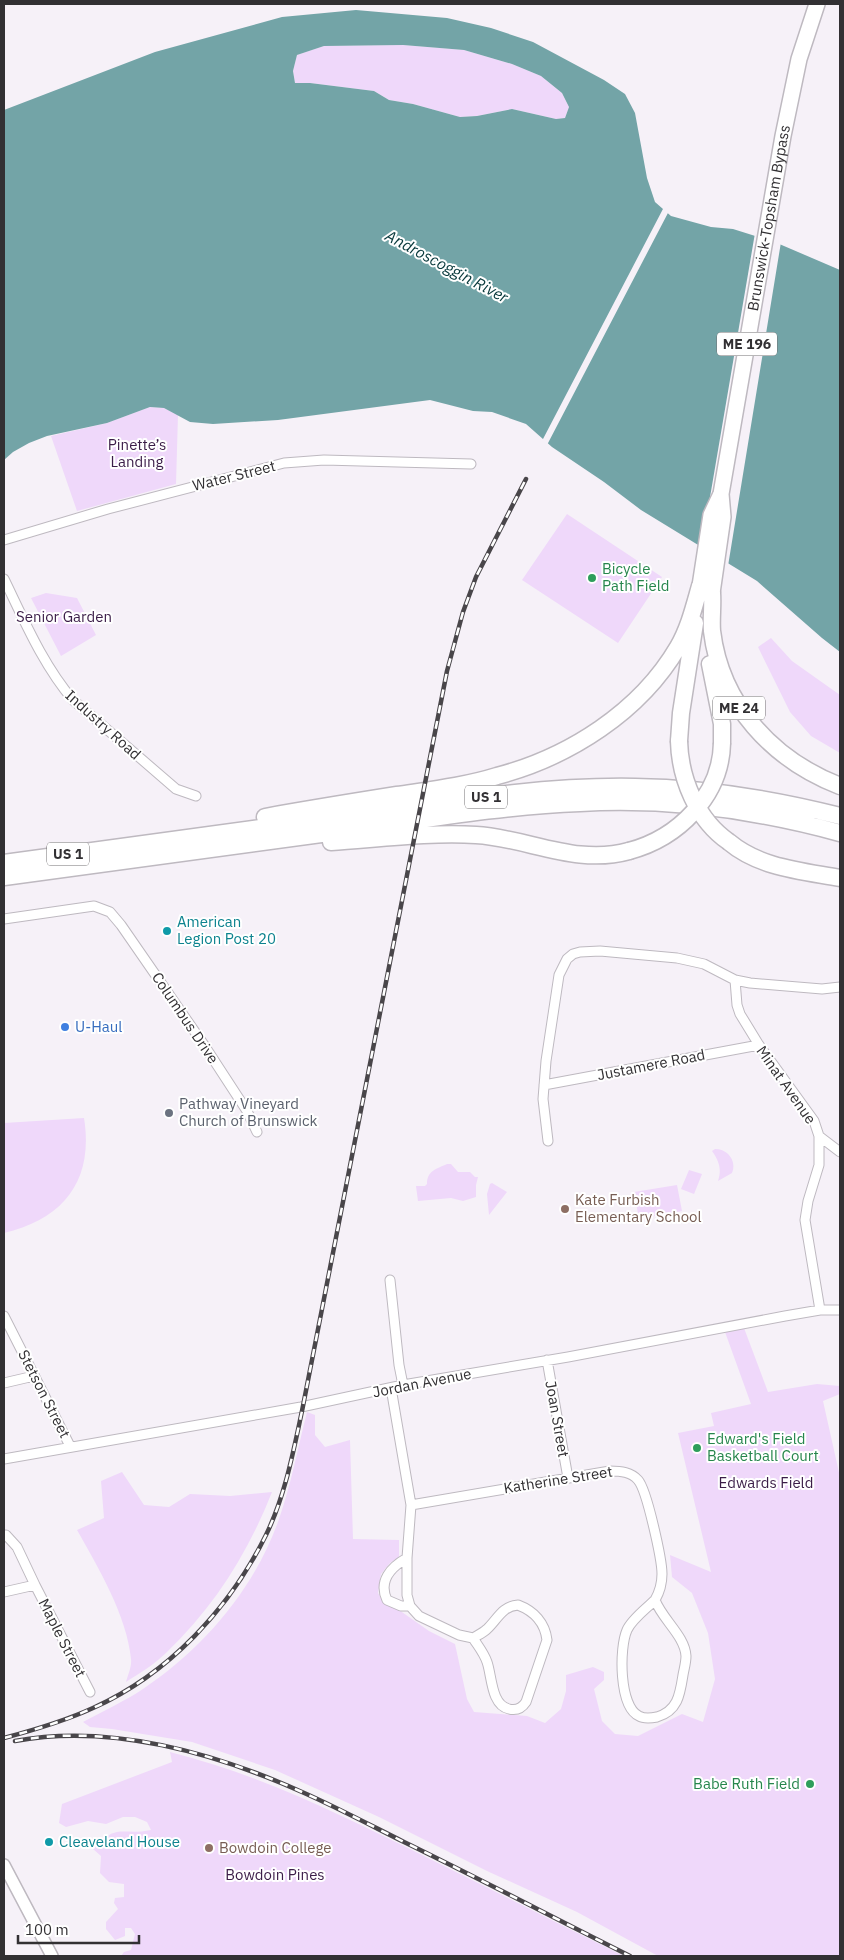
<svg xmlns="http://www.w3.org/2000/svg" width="844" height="1960" font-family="'IBM Plex Sans',sans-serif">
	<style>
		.green { fill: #efd8fa }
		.water { fill: #73a4a7; fill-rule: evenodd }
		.pier { fill: #f6f1f8 }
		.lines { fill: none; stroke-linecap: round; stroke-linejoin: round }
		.minor-casing { stroke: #beb9c0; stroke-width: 11 }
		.tertiary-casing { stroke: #beb9c0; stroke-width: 14 }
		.trunk-casing { stroke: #beb9c0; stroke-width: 18 }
		.motorway-casing { stroke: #beb9c0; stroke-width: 19 }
		.minor { stroke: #fff; stroke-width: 9 }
		.tertiary { stroke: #fff; stroke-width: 11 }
		.trunk { stroke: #fff; stroke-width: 15 }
		.motorway { stroke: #fff; stroke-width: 16 }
		.rail-casing { stroke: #49464a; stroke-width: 4.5 }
		.rail { stroke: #fff; stroke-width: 2.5; stroke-dasharray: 8; stroke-linecap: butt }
		.motorway-bridge-casing { stroke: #beb9c0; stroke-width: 19; stroke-linecap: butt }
		.motorway-bridge { stroke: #fff; stroke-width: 16 }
		.leisure-dot { fill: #2e9e5b; stroke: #fff; stroke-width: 2 }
		.culture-dot { fill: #0f9aa8; stroke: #fff; stroke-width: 2 }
		.shop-dot { fill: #3f7fe0; stroke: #fff; stroke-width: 2 }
		.worship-dot { fill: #6b7280; stroke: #fff; stroke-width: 2 }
		.education-dot { fill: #8d6e63; stroke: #fff; stroke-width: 2 }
		.labels { text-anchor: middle; stroke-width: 4; stroke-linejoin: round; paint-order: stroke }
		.shield { fill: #fff; stroke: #706e70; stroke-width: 1 }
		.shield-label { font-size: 14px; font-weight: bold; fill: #323033 }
		.street-label { font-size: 15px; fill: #323033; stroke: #fff }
		.park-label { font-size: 15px; fill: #3b1d48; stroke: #fff }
		.leisure-label { font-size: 15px; fill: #27864d; stroke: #fff; text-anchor: start }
		.culture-label { font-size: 15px; fill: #0d838f; stroke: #fff; text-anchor: start }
		.shop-label { font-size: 15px; fill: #366cbe; stroke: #fff; text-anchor: start }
		.worship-label { font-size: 15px; fill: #5b616d; stroke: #fff; text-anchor: start }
		.education-label { font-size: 15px; fill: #785e54; stroke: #fff; text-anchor: start }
		.water-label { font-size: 16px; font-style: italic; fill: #07383b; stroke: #fff }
	</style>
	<rect width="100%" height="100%" fill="#f6f1f8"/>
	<!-- green -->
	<path class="green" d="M403 45 464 50 512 64 541 76 562 93 569 107 565 118 556 119 512 109 477 116 460 117 413 104 389 100 374 91 310 83H295L293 71 297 55 324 46Z
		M150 407 164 408 178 415 176 484 77 511 51 436 107 423Z
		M567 514 662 577 618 643 522 580Z
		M46 593 77 598 96 635 61 656 31 598Z
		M771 638 792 661 840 695V753L811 736 790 712 758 647Z
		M84 1118C94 1180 64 1219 4 1233V1123Z
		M715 1149C728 1149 737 1161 732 1173L718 1181C722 1169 719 1161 712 1151Z
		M447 1164H451L458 1172H470L475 1177H478L476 1185V1197L463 1201 451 1198 418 1201 416 1186H425L427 1184C427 1171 436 1169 447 1164Z
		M689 1170 702 1174 694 1194 681 1189Z
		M492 1183 507 1192 489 1215 487 1194 490 1184Z
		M677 1185 682 1211 639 1219 634 1192Z
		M744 1328 768 1392 817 1384 840 1386V1394L823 1401 840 1477V1956H658L577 1912 487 1871 379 1817 275 1770 192 1742 112 1729 90 1727 83 1722C103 1711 125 1701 143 1689 204 1648 255 1588 279 1519 291 1485 298 1447 307 1412L315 1415V1435L325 1447 350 1440 353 1539 399 1540V1557L390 1563 381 1574 378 1593 384 1603 399 1610 429 1631 455 1644 467 1699 474 1712 527 1716 545 1723 561 1709 566 1691V1675L593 1667 604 1672V1680L594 1689 602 1721 615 1734 638 1736 682 1714 703 1722 715 1679 708 1633 692 1593 672 1577 670 1555 711 1572 678 1433 714 1426 711 1413 751 1404 725 1332Z
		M122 1472 144 1505 169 1507 190 1494 230 1496 272 1492C248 1553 214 1607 167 1652 155 1664 140 1673 126 1682 128 1675 132 1666 131 1659 127 1616 98 1567 77 1530L104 1518 101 1481Z
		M170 1752C262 1775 345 1817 430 1859 495 1891 559 1924 624 1956H121L124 1952 131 1950 135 1934 131 1928H125V1936L115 1940 106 1929V1922L118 1909 114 1903 115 1898 124 1897V1884L109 1882 100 1873 101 1856 93 1849C117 1822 122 1836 151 1830L147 1822 135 1817H123L106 1824 88 1821 66 1827 59 1823 62 1804 172 1762Z"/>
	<!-- water -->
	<path class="water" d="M356 10 447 18 491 28 533 42 604 80 625 94 635 113 647 178 655 202 671 216 711 227 733 229 777 243 840 270V652L822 638 757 581 641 510 604 482 552 447 526 424 492 412 473 411 430 400 278 420 213 424 190 422 164 408 150 407 107 423 47 436 29 443 13 452 4 460V110L155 52 282 17ZM403 45 464 50 512 64 541 76 562 93 569 107 565 118 556 119 512 109 477 116 460 117 413 104 389 100 374 91 310 83H295L293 71 297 55 324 46Z"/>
	<!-- pier -->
	<path class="pier" d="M664 207 669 211 547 445 542 441 543 439Z
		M755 233 781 242 728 566 701 550Z"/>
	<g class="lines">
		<defs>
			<path id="minor" d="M4 540 108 509 284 463 324 460 471 464
				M4 579C24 620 43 665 73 700L176 789 196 796
				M4 919 94 906 110 912 121 925 204 1045 247 1111 257 1132
				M735 980 737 1005 740 1014 759 1045 814 1121 819 1136V1165L808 1201 805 1220 820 1310
				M544 1085 759 1045
				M819 1136 840 1152
				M548 1141 543 1099 546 1061 559 975 567 959 573 954 580 952 600 951 677 958 704 964 735 980 750 983 822 989 840 987
				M390 1280 399 1365 403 1385
				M4 1316 70 1446
				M547 1360 568 1478
				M4 1383 34 1376
				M391 1388 411 1505 407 1558V1595L410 1606 419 1616 459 1635 473 1638
				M4 1459 301 1407 403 1385 568 1357 785 1316 820 1310H840
				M411 1505 610 1471C621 1471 631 1472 638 1480 647 1490 662 1560 662 1574 662 1582 659 1593 655 1600
				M4 1535H6L17 1547 35 1585
				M407 1558C391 1567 378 1581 387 1600L401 1606H410
				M4 1592 35 1585 90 1692
				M655 1600C662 1619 685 1636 686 1656 686 1663 684 1669 683 1675 680 1694 678 1711 657 1717 652 1718 644 1719 639 1716 619 1707 619 1648 627 1630 632 1619 646 1609 655 1600Z
				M518 1605C534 1611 545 1623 547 1640L526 1702C522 1708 517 1711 509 1709 491 1705 492 1676 487 1662 484 1653 478 1646 473 1638 478 1635 483 1633 487 1629 497 1620 502 1606 518 1605Z"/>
			<path id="tertiary" d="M4 1865 52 1956"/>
			<g id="trunk">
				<path d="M700 586 711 515 720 496"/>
				<path id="s1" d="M712 593 723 517 721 494 783 136 799 59 817 4"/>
			</g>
			<path id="motorway" d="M712 593C713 606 711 618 712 631 721 705 773 760 840 786
				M710 664 722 724V743
				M679 741 681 713 695 623
				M265 817C309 809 353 802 397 795 430 790 465 786 497 776 569 757 640 712 678 647 689 628 694 607 700 586
				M331 842C377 839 430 832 476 835 528 838 576 866 629 851
				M729 842C760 868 802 871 840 878
				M4 863C112 848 219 834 327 819 429 805 532 785 635 787 705 788 773 799 840 816
				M4 877C114 862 225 847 336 832 417 821 498 806 580 803 668 798 756 810 840 833"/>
		</defs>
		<!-- minor casing -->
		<use href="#minor" class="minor-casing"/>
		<!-- tertiary casing -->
		<use href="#tertiary" class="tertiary-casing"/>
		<!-- trunk casing -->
		<use href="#trunk" class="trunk-casing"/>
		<!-- motorway casing -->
		<use href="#motorway" class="motorway-casing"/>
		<!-- minor -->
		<use href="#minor" class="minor"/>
		<!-- tertiary -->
		<use href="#tertiary" class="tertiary"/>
		<!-- trunk -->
		<use href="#trunk" class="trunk"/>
		<!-- motorway -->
		<use href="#motorway" class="motorway"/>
		<defs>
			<path id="rail" d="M4 1738C34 1730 65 1721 93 1708 169 1674 230 1608 266 1535 285 1496 293 1453 302 1411L447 671 463 612 476 577 526 479
				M15 1741C110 1723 215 1753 302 1792 336 1807 370 1825 404 1842 480 1879 554 1918 630 1956"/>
		</defs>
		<!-- rail casing -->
		<use href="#rail" class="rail-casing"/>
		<!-- rail -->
		<use href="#rail" class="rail"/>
		<defs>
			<path id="motorway-bridge" d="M679 741C680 779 697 820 729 842
				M629 851C678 838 721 796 722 743"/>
		</defs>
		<!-- motorway-bridge casing -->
		<use href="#motorway-bridge" class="motorway-bridge-casing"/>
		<!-- motorway-bridge -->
		<use href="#motorway-bridge" class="motorway-bridge"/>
	</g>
	<!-- markers -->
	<g class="leisure-dot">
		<circle cx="592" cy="578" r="5"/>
		<circle cx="697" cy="1448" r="5"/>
		<circle cx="810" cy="1784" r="5"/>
	</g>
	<g class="culture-dot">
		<circle cx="167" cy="931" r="5"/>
		<circle cx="49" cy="1842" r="5"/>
	</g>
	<circle class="shop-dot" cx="65" cy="1027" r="5"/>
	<circle class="worship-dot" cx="169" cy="1113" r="5"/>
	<g class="education-dot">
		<circle cx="565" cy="1209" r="5"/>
		<circle cx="209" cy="1848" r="5"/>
	</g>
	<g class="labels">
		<!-- shield labels -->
		<g class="shield">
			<rect x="717" y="332.5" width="60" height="23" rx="4"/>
			<rect x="713" y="696.5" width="52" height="23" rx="4"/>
			<rect x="465" y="785.5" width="42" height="23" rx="4"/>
			<rect x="47" y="842.5" width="42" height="23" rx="4"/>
		</g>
		<g class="shield-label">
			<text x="747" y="349">ME 196</text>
			<text x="739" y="713">ME 24</text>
			<text x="486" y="802">US 1</text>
			<text x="68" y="859">US 1</text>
		</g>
		<!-- street labels -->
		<g class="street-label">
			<text dy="5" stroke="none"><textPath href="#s1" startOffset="380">Brunswick-Topsham Bypass</textPath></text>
			<text transform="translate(234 476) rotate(-14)" y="5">Water Street</text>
			<text transform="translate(103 725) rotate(42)" y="5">Industry Road</text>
			<text transform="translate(185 1018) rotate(56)" y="5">Columbus Drive</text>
			<text transform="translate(651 1065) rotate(-11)" y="5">Justamere Road</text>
			<text transform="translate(786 1085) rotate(55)" y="5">Minat Avenue</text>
			<text transform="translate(422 1383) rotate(-11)" y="5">Jordan Avenue</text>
			<text transform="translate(44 1394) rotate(63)" y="5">Stetson Street</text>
			<text transform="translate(557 1419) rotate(80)" y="5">Joan Street</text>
			<text transform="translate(558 1480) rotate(-9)" y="5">Katherine Street</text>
			<text transform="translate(62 1638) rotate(63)" y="5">Maple Street</text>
		</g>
		<!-- park labels -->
		<g class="park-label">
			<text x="137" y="450">Pinette’s<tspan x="137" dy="17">Landing</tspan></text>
			<text x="64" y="622">Senior Garden</text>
			<text x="766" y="1488">Edwards Field</text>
			<text x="275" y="1880">Bowdoin Pines</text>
		</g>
		<!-- leisure labels -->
		<g class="leisure-label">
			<text x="602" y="574">Bicycle<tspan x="602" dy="17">Path Field</tspan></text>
			<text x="707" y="1444">Edward's Field<tspan x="707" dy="17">Basketball Court</tspan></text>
			<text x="800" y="1789" text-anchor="end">Babe Ruth Field</text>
		</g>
		<!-- culture labels -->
		<g class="culture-label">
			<text x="177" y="927">American<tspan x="177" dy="17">Legion Post 20</tspan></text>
			<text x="59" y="1847">Cleaveland House</text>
		</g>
		<!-- shop labels -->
		<g class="shop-label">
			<text x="75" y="1032">U-Haul</text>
		</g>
		<!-- worship labels -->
		<g class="worship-label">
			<text x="179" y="1109">Pathway Vineyard<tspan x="179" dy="17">Church of Brunswick</tspan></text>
		</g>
		<!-- education labels -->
		<g class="education-label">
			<text x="575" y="1205">Kate Furbish<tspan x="575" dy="17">Elementary School</tspan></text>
			<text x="219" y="1853">Bowdoin College</text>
		</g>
		<!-- water labels -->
		<g class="water-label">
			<text transform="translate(447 266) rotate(28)" y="6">Androscoggin River</text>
		</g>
	</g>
	<!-- border -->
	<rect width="844" height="1960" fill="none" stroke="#323033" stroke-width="10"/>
	<!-- scale -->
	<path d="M18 1935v8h121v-8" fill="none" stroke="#323033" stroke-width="2.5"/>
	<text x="25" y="1935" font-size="15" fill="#323033" stroke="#ffffff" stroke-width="4" paint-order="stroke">100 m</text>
</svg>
